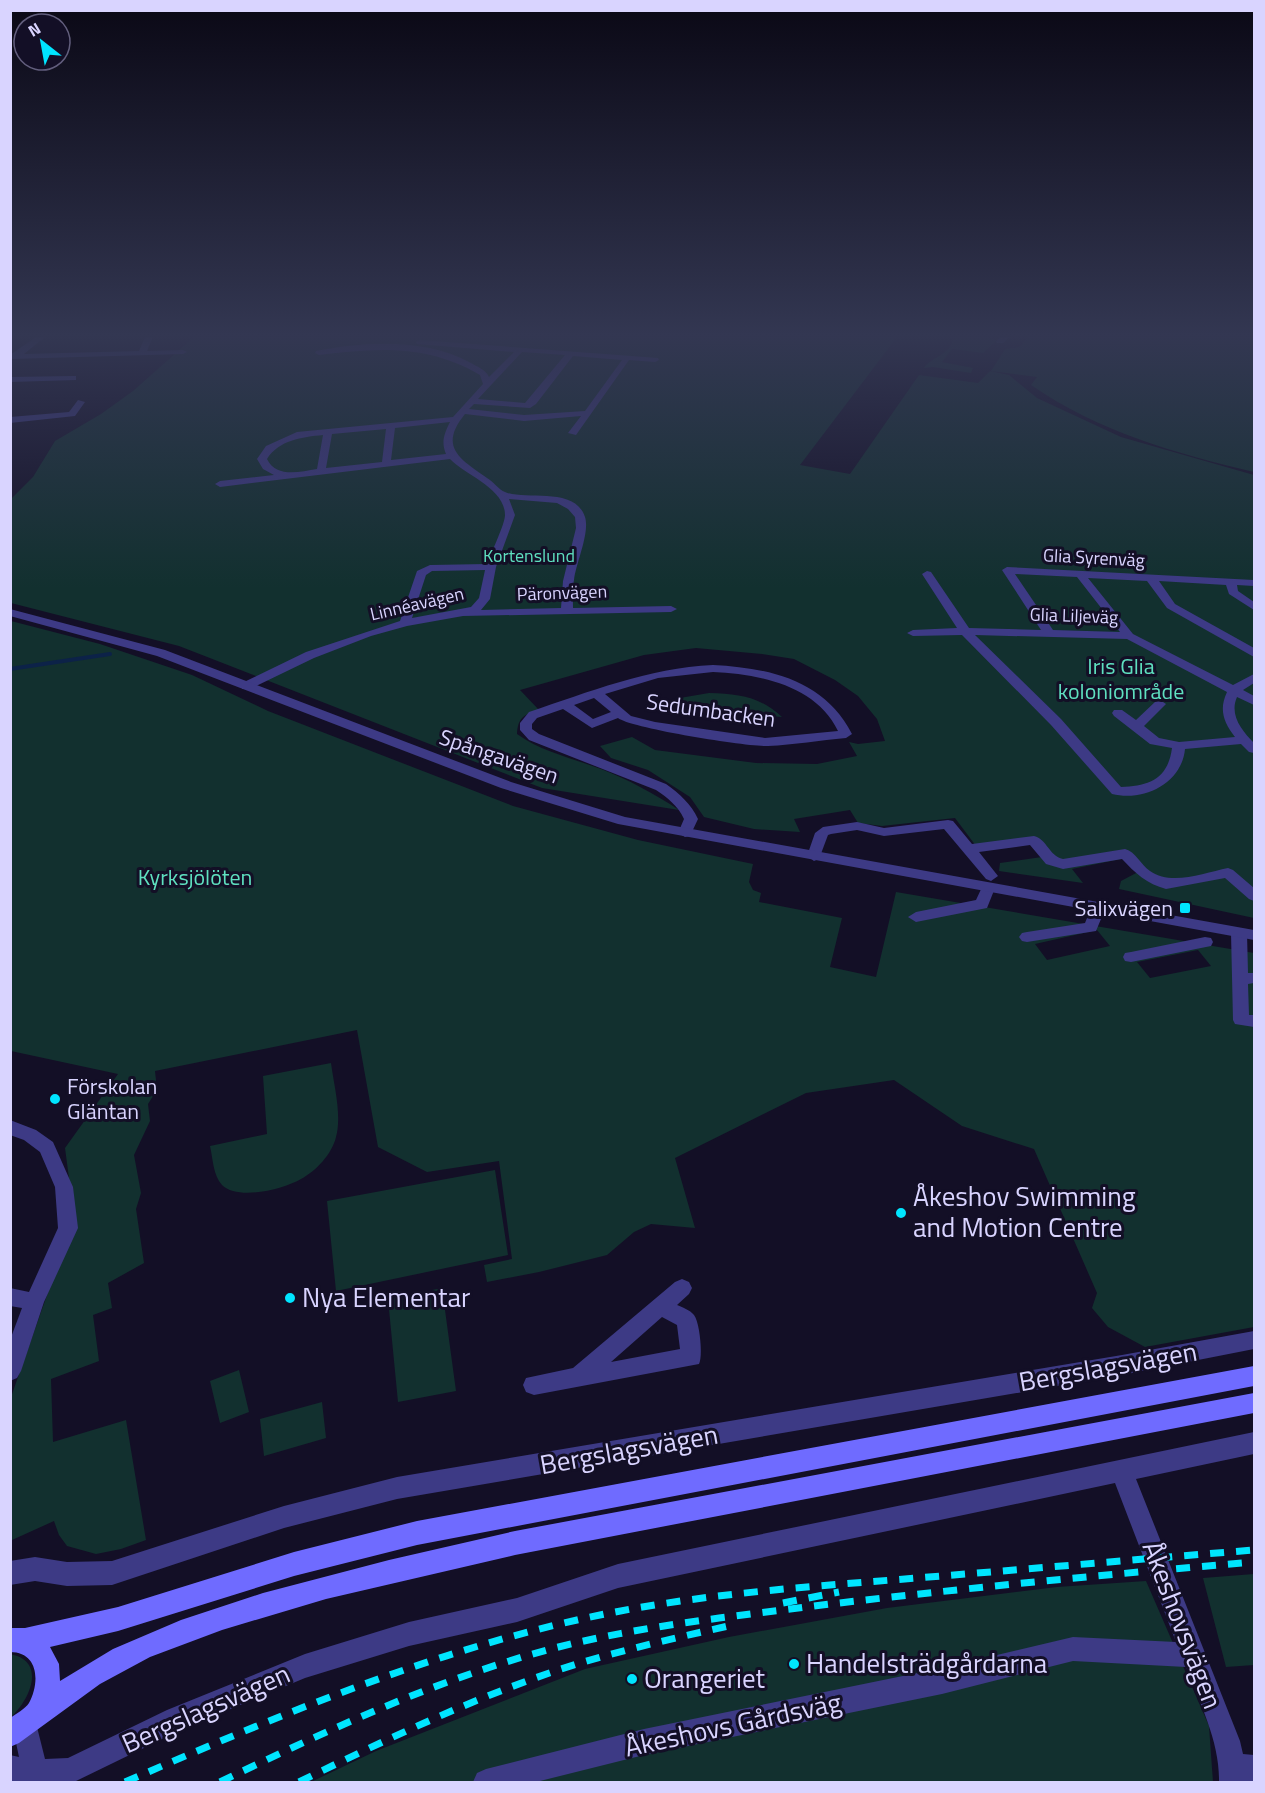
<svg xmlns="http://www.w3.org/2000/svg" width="1265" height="1793" font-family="'Titillium Web',sans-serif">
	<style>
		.green { fill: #12302f; fill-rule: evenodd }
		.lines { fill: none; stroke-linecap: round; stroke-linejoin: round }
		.stream { stroke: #0c2248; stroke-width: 4 }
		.minor { fill: #3d3a85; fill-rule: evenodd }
		.tertiary { fill: #3d3a85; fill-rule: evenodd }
		.secondary { fill: #6f6bff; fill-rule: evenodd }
		.rail { stroke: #00e5ff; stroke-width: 7; stroke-dasharray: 14 12; stroke-linecap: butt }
		.poi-dot { fill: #00e5ff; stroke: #130f26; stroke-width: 2 }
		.labels { text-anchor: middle; stroke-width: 6; stroke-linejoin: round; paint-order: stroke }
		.far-park-label { font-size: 18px; fill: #5fe0c0; stroke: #130f26 }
		.far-street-label { font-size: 18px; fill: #d9d4ff; stroke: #130f26 }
		.park-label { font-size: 22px; fill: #5fe0c0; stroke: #130f26 }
		.street-label { font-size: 22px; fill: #d9d4ff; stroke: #130f26 }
		.poi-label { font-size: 22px; fill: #d9d4ff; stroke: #130f26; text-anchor: end }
		.near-poi-label { font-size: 27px; fill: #d9d4ff; stroke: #130f26; text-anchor: start }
		.near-street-label { font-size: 27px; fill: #d9d4ff; stroke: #130f26 }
	</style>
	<rect width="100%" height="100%" fill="#130f26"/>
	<!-- green -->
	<path class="green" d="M194 337H897L800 465 850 474 919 375 978 383 990 371 1009 375 1037 398 1121 437 1254 475V918L1119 889 1121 881 1138 872 1126 858 1072 869 1083 883 999 871 1000 863 1042 857 1032 842 979 850 955 818 882 826 858 823 850 810 794 819 800 832 754 829 704 817 690 797 648 770 611 758 600 746 632 737 655 750 756 763 817 764 857 756 849 742 858 744 885 741 877 719 858 696 835 680 794 659 762 654 696 648 644 655 520 690 539 710C524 715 518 717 517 734 542 752 572 758 601 769 629 780 655 794 679 810L542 788 179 646 11 603V499L33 477 55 441 101 414 133 391Z
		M953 337H986L997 340 983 353 952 349 942 362 973 368 971 373 933 367 924 368C932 356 952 355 953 337Z
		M1028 337H1254V472C1177 454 1097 431 1031 385L1037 377 991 371 1005 349 1020 347Z
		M11 621 100 644 192 675 268 711 513 806 638 840 753 864 749 882 753 890 761 893 759 902 842 918 830 967 876 977 896 892 1254 953V1327L1145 1347 1108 1327 1092 1308 1097 1293 1034 1149 962 1126 894 1080 806 1093 675 1158 695 1228 651 1224 634 1232 607 1255 539 1272 487 1282 484 1265 512 1259 499 1161 427 1172 378 1147 357 1030 155 1071 157 1090 148 1104 150 1121 134 1155 141 1193 136 1209 144 1263 108 1283 112 1308 93 1315 99 1361 51 1379 53 1442 126 1420 146 1540 121 1549 96 1554 67 1546 59 1535 54 1521 12 1540 11 1397 64 1247 72 1201 65 1148 118 1074 11 1051ZM1097 930 1110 946 1047 960 1035 944ZM1198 950 1211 966 1150 978 1137 962Z
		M709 693C739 694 759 696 782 717L718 712 664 704 674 699Z
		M331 1063C334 1086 342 1115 336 1137 332 1154 316 1171 301 1179 284 1189 238 1201 222 1185 213 1175 213 1159 210 1146L267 1134 263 1076Z
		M495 1170 508 1255 336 1291 327 1201Z
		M442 1288 456 1391 398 1402 388 1299Z
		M239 1370 249 1412 220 1423 210 1381Z
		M322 1402 326 1438 264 1456 260 1419Z
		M1254 1574V1665L1226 1667 1203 1578Z
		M1146 1581 1209 1726 1213 1782H311L376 1751 585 1669 729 1637 887 1608 1057 1587Z
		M10 1654C48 1661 29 1701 11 1717Z"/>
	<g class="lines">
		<!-- stream -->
		<path class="stream" d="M10 669 110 654"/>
		<!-- minor -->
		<path class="minor" d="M36 337H45L24 354 139 351 145 337H153L147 351 183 350 187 352 183 354 10 359V355Z
			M1001 337H1010L1003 343H997L996 341Z
			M420 340 658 358 659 360 655 362 629 360 576 435 568 433 581 416 524 421 465 414C438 447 460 459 487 478 493 481 499 490 505 492 525 501 575 486 585 517 590 533 576 563 574 580 572 589 573 599 573 608L671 606 677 609 671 612 463 616 407 626 371 636 314 658 250 689H242V683L306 652 400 621 417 571 430 565 487 564C491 553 505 524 505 515 505 488 465 475 450 459L220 487 215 484 220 481 274 475 263 469 257 459 266 446 297 432 453 417 483 384 480 375C427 344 378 348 319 355L315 353 316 351C365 341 427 338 471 363 478 367 486 370 489 377L514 352 417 344 416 342ZM522 352 565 355 525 403 478 399ZM573 356 622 360 585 411 524 415 469 409 474 404 530 408 536 404ZM450 422C444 434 441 442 446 454L391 460 395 428ZM386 429 382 462 326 468 332 434ZM323 435 317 469C299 472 276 478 267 459 279 440 302 437 323 435ZM509 499 557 503 568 509 575 517 576 528 563 581 561 608 481 610 490 599 496 567 515 515ZM485 570 479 598 471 607 412 618 426 575 432 571Z
			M73 376H76V380L10 382V377Z
			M78 400 85 402 75 416 10 423V417L69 412Z
			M1007 567 1254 580V586L1237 585 1238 591 1254 602V610L1229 594 1226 585 1159 581 1175 604 1254 648V657L1167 608 1147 581 1088 578 1133 634 1233 685 1254 674V683L1243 690 1254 696V705L1237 697C1229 715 1242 731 1254 743V753L1249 752 1241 744 1185 749C1182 783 1144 802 1112 794L1051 725 962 635 913 636 907 633 913 630 957 628 922 574 927 571 931 572 969 628 1041 630 1002 570ZM1015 574 1077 577 1120 632 1053 630ZM975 635 1127 639 1227 692C1219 709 1223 722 1235 737L1179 742 1159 738 1144 726 1166 704 1160 700 1156 701 1136 720 1122 710H1114L1112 713 1114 716 1150 744 1172 748C1168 779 1149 786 1121 787L1061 719Z
			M713 665C770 668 824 680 852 734L846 738C820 740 794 745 768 746 748 747 630 728 618 718L592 728 563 709 537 718 532 724V729L539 734 666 784C680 794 691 804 698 819L690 836 685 837 678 833 684 819C678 806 668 798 656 790L529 740 520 730V723L529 712C589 692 648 668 713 665ZM713 672C759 674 816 685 838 731L765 738 655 722 631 716 605 694 658 678ZM594 698 611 712 593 719 574 705Z
			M948 820 953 821 972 844 1034 836C1047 839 1049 856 1063 859L1125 849C1136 852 1141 865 1150 871 1171 886 1204 873 1228 868L1233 870 1254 888V901L1249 899 1225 878 1166 889C1147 884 1135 873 1122 859L1063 869 1046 864 1030 845 979 852 998 876 991 881 986 879 944 829 884 836 857 830 831 834 828 835 819 859 814 861 807 856 815 833 823 827 857 822 884 828Z
			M988 883 995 888 987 908 916 922 908 917 916 912 976 900 983 885Z
			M1098 902 1106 907 1096 931 1027 942 1022 941 1019 937 1022 933 1027 932 1085 923 1093 903Z
			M1239 928 1247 933 1248 973H1254V983L1248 984 1249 1015H1254V1027L1235 1024 1233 1020 1231 933Z
			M1205 937 1211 938 1213 942 1211 946 1131 962 1125 961 1123 957 1125 953 1131 952Z
			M10 1120 36 1130 53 1142 73 1187 78 1228 44 1302 21 1371 17 1378 10 1381V1340L22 1308 10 1306V1288L29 1292 58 1228 55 1187 40 1152 24 1140 10 1135Z
			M682 1279 689 1282 692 1288 689 1294 677 1305C682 1307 690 1310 694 1315 700 1323 703 1356 699 1364L534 1395 526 1392 523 1385 526 1378 573 1368 675 1282ZM662 1317 677 1325 680 1349 611 1362Z
			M1254 1331V1349L1122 1375 397 1499 284 1528 112 1585 67 1586 35 1581 10 1585V1561L35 1557 67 1562 112 1561 284 1506 397 1477 1122 1355Z
			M1254 1432V1454L1136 1479 1240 1741 1243 1754 1254 1755V1781L1219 1782C1220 1742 1200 1704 1186 1667L1073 1661 942 1694 644 1755 536 1782H473L477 1773 486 1769 644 1729 942 1668 1073 1637 1176 1642 1115 1483 618 1588 517 1622 409 1646 305 1678 185 1728 74 1782 10 1781V1755L19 1757 12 1724 16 1715 25 1711 34 1715 45 1759 68 1758 167 1710 305 1654 409 1622 517 1598 618 1564Z"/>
		<!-- tertiary -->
		<path class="tertiary" d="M10 609 165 650 511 782 625 817 1254 930V940L618 824 501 788 157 656 10 616Z"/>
		<!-- secondary -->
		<path class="secondary" d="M1254 1366V1386L417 1545 294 1576 118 1631 50 1647 59 1664 60 1681 113 1649 181 1620 263 1593 389 1560 515 1531 1254 1393V1413L515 1555 326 1599 222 1630 150 1657 100 1684 19 1743 10 1747V1718C16 1714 25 1709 29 1703 40 1683 39 1652 10 1652V1628H25L118 1607 294 1552 417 1521Z"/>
		<!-- rail -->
		<path class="rail" d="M783 1603 839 1592
			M125 1782C275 1717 426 1653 586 1618 695 1594 806 1587 917 1578 1029 1569 1141 1559 1254 1550
			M220 1782C326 1731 433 1681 547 1650 637 1626 730 1617 822 1605 966 1588 1110 1574 1254 1562
			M299 1782C383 1741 467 1701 555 1671 615 1651 676 1638 737 1624"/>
	</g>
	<!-- sky -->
	<linearGradient id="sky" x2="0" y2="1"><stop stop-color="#0a0815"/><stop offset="0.57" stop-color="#333752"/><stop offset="1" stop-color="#333752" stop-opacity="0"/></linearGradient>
	<rect width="1265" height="588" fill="url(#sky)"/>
	<!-- markers -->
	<g class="poi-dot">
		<rect x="1179" y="902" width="12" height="12" rx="3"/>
		<circle cx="55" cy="1099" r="6"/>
		<circle cx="901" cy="1213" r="6"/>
		<circle cx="290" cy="1298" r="6"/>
		<circle cx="794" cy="1664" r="6"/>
		<circle cx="632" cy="1679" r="6"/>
	</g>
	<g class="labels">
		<!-- far-park labels -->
		<g class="far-park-label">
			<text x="529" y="562">Kortenslund</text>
		</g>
		<!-- far-street labels -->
		<g class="far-street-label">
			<text transform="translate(1094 558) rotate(3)" y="6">Glia Syrenväg</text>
			<text transform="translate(562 593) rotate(-2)" y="6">Päronvägen</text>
			<text transform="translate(417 604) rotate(-13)" y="6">Linnéavägen</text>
			<text transform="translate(1074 616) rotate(2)" y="6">Glia Liljeväg</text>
		</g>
		<!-- park labels -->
		<g class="park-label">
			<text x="1121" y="674">Iris Glia<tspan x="1121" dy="25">koloniområde</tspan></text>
			<text x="195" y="885">Kyrksjölöten</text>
		</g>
		<!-- street labels -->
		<g class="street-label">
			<text transform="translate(711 710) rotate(8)" y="8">Sedumbacken</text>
			<text transform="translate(499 756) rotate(19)" y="8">Spångavägen</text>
		</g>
		<!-- poi labels -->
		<g class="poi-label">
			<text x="1173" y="916">Salixvägen</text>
			<text x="67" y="1094" text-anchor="start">Förskolan<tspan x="67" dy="25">Gläntan</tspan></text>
		</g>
		<!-- near-poi labels -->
		<g class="near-poi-label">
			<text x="913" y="1206">Åkeshov Swimming<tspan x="913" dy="31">and Motion Centre</tspan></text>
			<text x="302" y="1307">Nya Elementar</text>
			<text x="806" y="1673">Handelsträdgårdarna</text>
			<text x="644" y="1688">Orangeriet</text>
		</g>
		<!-- near-street labels -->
		<g class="near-street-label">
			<text transform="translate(1108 1367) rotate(-10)" y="9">Bergslagsvägen</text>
			<text transform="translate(629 1450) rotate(-10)" y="9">Bergslagsvägen</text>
			<text transform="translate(1182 1625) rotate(69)" y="9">Åkeshovsvägen</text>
			<text transform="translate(206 1709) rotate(-24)" y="9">Bergslagsvägen</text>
			<text transform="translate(733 1725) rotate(-12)" y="9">Åkeshovs Gårdsväg</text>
		</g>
	</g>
	<!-- border -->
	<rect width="1265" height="1793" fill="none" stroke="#d9d4ff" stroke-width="24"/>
	<!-- north arrow -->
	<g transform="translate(42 42) rotate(329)"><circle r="28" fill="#130f26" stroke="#625e7d" stroke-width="1.5"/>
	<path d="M0-4.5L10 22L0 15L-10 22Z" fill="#00e5ff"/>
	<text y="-9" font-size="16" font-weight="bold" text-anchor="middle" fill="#d9d4ff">N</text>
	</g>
</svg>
